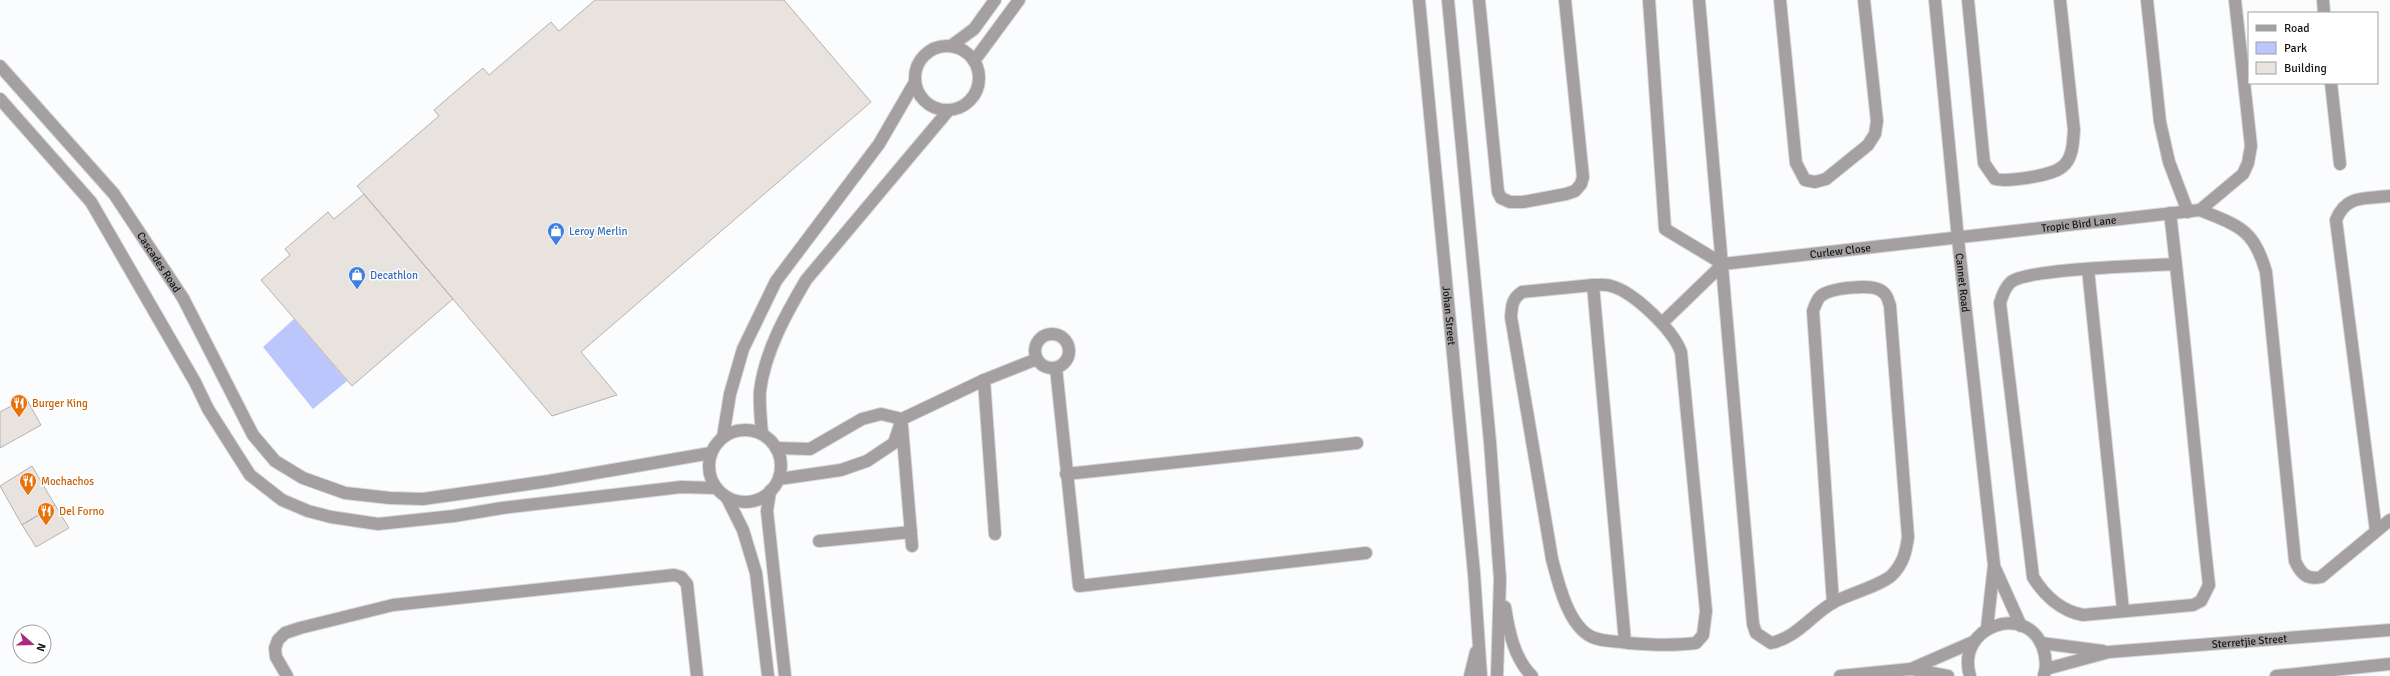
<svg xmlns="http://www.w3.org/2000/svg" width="2390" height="676" font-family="Signika,sans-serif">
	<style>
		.green { fill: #bac6fc }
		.building { fill: #e9e3df; stroke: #b7b1ac }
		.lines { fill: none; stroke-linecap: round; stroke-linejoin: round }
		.street-casing { stroke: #d6d7d9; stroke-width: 14 }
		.street { stroke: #a4a0a1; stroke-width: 12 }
		.labels { text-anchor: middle; stroke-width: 3; stroke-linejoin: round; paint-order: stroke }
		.street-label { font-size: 11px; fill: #151518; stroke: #fff }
		.shop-label { font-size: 11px; fill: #366cbe; stroke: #fff; text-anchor: start }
		.food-label { font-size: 11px; fill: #c56008; stroke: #fff; text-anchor: start }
	</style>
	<rect width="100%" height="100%" fill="#fbfcfe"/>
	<!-- green -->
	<path class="green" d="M294 319 347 381 313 409 263 347Z"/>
	<!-- building -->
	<path class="building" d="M595 0H784L871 102 581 352 617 395 552 416 357 186 439 116 434 110 483 68 489 75 551 22 559 31Z
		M364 194 453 299 352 386 261 280 290 255 285 249 328 212 334 219Z
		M26 398 41 425 0 448V412Z
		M32 466 55 505 22 525 0 486Z
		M55 505 69 528 36 547 22 525Z"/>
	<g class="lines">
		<defs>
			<g id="street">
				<path id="s1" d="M1419 0 1474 573 1481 676"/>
				<path d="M1448 0 1490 442 1500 579 1497 676"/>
				<path d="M1479 0 1498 192 1501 198 1510 202H1523L1566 194 1575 191 1581 184 1583 177 1565 0"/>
				<path d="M1649 0 1665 229 1723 264"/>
				<path d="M1699 0 1753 624 1756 633 1771 643C1798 637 1811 615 1834 602 1849 594 1882 585 1892 575 1903 564 1906 552 1908 537L1890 306C1888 299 1887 294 1880 290 1870 284 1832 288 1822 295 1817 298 1815 306 1813 311L1833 603"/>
				<path d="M1780 0 1796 163 1805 180 1815 182 1826 179 1868 145 1875 134 1877 121 1864 0"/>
				<path id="s2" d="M1935 0 1958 239 1994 565 1987 628"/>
				<path d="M1968 0 1984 163 1995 179C2008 182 2051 176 2062 167 2073 159 2073 142 2074 130L2060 0"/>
				<path d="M2147 0 2160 122 2169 162 2188 212"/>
				<path d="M2323 0 2324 13"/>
				<circle cx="947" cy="78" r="32"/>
				<path d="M951 46 974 29 995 0"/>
				<path d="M974 61 1019 0"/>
				<path id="s3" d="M0 66 114 194 183 298 253 435 275 461 303 478 345 493 390 498 423 499 549 481 711 453"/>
				<path d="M2331 83 2340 164"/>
				<path d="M0 99 91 202 195 382 208 409 250 475 282 500 308 511 331 517 378 524 454 516 502 508 681 487 716 488"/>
				<path d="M2200 210C2239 226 2254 229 2266 272L2295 561C2301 574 2307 580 2321 577L2390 520"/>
				<path d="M2200 210 2243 174 2248 163 2251 146 2235 0"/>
				<path d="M2170 213C2185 337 2195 461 2209 585L2201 601 2193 605 2083 615C2061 611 2044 595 2033 577L2000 303C2002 296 2005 287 2011 282 2028 268 2148 266 2176 264"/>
				<path id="s4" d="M1723 264 2200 210"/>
				<path d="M2088 269 2123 610"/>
				<path d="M1593 285C1599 285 1606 284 1611 286 1634 292 1673 330 1681 352L1706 611 1703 635 1696 643C1673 646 1651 645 1628 643 1617 641 1603 642 1592 637 1568 626 1558 582 1552 559L1511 317C1512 305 1512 299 1522 292Z"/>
				<path d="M1593 285 1625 642"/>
				<path d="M1662 323 1723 264"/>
				<circle cx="1052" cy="351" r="17"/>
				<path d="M1056 368 1079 586 1366 553"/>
				<path d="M984 380 995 534"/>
				<path d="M902 426 912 546"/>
				<circle cx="745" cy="466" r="36"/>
				<path d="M762 434C761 420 759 405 760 391 765 351 786 314 806 280L948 111"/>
				<path d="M723 437 730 394 743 349 776 281 879 144 915 82"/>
				<path d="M776 448 810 449 862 419 881 414 902 419 984 380 1037 359"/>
				<path d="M1066 474 1357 443"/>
				<path d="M779 479 841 470 867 461 894 443 902 419"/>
				<path d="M770 491 767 511 785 676"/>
				<path d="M727 498 743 530 756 573 768 676"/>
				<path d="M2376 531 2336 220C2346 194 2366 199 2390 196"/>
				<path d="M819 541 911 532"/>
				<path d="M1994 566 2021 626"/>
				<path d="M1505 607C1509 632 1514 658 1532 676"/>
				<path d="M2041 643 2103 651"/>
				<path d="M1911 669 1973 642"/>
				<path id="s5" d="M2046 669 2109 652 2390 630"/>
				<path d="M287 676 276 657 275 648 278 640 285 633 300 628 393 605 674 575 681 577 687 584 697 676"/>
				<path d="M1470 676 1476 652"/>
				<path d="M1840 676 1911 669 1948 676"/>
				<path d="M1970 676C1955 626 2027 602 2043 648 2046 657 2047 666 2044 675"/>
				<path d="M2276 676 2390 664"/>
			</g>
		</defs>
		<!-- street casing -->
		<use href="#street" class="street-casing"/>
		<!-- street -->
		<use href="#street" class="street"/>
	</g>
	<!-- icons -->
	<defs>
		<symbol id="shop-pin" viewBox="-11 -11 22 30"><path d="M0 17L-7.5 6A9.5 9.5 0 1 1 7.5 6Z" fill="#3f7fe0" stroke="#fff"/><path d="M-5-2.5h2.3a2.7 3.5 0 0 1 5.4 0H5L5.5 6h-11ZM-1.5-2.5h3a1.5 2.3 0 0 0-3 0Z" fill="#fff"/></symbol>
		<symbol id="restaurant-pin" viewBox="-11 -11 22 30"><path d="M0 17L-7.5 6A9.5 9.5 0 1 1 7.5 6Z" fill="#e8710a" stroke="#fff"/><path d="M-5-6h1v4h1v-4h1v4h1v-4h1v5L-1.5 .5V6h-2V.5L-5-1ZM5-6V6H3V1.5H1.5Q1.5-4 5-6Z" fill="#fff"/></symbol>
	</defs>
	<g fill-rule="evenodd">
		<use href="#shop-pin" x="546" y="221" width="20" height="27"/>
		<use href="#shop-pin" x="347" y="265" width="20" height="27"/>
		<use href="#restaurant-pin" x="9" y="393" width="20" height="27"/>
		<use href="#restaurant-pin" x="18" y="471" width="20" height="27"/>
		<use href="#restaurant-pin" x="36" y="501" width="20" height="27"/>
	</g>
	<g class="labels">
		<!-- street labels -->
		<g class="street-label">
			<text dy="4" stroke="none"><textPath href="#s4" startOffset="358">Tropic Bird Lane</textPath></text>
			<text dy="4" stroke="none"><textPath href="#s4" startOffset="118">Curlew Close</textPath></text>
			<text dy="4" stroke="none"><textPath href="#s3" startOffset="253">Cascades Road</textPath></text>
			<text dy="4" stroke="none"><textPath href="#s2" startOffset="284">Cannet Road</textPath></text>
			<text dy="4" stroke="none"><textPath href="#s1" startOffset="317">Johan Street</textPath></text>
			<text dy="4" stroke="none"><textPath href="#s5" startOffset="206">Sterretjie Street</textPath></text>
		</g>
		<!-- shop labels -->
		<g class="shop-label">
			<text x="569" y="235">Leroy Merlin</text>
			<text x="370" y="279">Decathlon</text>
		</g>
		<!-- food labels -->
		<g class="food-label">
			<text x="32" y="407">Burger King</text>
			<text x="41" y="485">Mochachos</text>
			<text x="59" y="515">Del Forno</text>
		</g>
	</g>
	<!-- legend -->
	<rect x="2248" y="12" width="130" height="72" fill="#ffffff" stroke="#a1a1a3"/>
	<rect x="2256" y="25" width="20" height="6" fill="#a4a0a1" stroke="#a1a1a3"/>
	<text x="2284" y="32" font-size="12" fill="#151518">Road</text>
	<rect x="2256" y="42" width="20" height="12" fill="#bac6fc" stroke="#a1a1a3"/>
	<text x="2284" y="52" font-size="12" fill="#151518">Park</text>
	<rect x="2256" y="62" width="20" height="12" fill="#e9e3df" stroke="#a1a1a3"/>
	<text x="2284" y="72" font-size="12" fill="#151518">Building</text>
	<!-- north arrow -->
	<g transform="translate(32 644) rotate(110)"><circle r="19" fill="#ffffff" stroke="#a1a1a3"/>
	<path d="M0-3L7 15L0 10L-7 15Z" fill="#a92b7c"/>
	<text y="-6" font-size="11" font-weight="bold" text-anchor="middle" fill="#151518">N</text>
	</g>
</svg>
